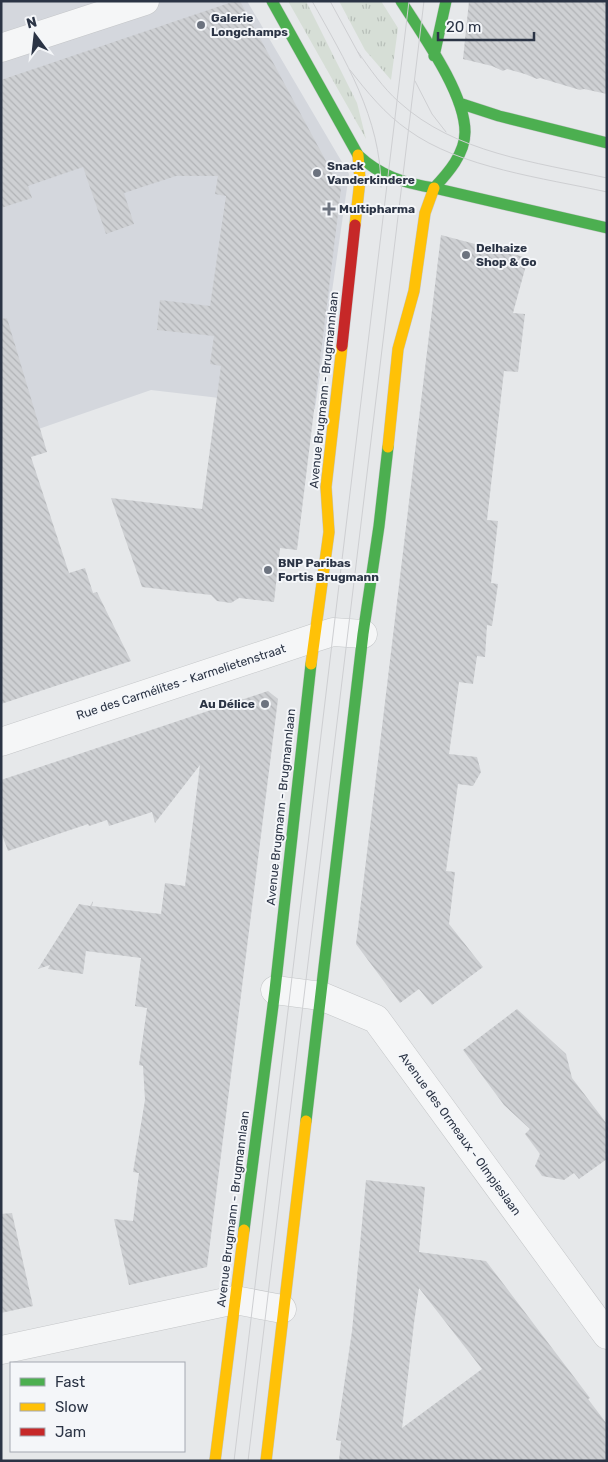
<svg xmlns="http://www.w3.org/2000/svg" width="608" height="1462" font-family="Rubik,sans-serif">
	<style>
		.built { fill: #d4d7dd }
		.grass { fill: url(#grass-tufts) }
		.building { fill: url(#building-back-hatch); fill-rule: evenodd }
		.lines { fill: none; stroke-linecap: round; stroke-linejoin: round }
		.street-casing { stroke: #c4c6c8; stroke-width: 29 }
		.fast-casing { stroke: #c4c6c8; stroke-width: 12 }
		.slow-casing { stroke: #c4c6c8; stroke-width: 12 }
		.jam-casing { stroke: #c4c6c8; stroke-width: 12 }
		.street { stroke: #f5f6f7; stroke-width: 28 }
		.fast { stroke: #4caf50; stroke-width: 11 }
		.slow { stroke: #ffc107; stroke-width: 11 }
		.jam { stroke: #c62828; stroke-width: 11 }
		.tram { stroke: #cecfd2; stroke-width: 1 }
		.poi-dot { fill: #6c737f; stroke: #f4f6f9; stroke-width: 2 }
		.labels { text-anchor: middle; stroke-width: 4; stroke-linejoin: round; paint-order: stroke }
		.poi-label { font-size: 12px; font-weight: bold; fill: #2b3445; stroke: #f4f6f9; text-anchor: start }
		.street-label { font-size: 12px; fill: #2b3445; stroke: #f4f6f9 }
	</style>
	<defs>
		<pattern id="grass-tufts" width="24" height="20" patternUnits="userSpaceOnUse" patternTransform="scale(1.25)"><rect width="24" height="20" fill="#d6ded6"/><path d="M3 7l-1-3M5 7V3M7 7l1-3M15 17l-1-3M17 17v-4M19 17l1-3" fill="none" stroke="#b8bfb9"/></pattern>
		<pattern id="building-back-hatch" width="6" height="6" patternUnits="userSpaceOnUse" patternTransform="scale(1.25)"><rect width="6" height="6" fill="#ced0d3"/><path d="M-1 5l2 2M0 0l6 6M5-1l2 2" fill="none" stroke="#b1b3b6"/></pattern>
	</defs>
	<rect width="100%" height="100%" fill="#e6e8ea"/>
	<!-- built -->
	<path class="built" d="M1 1H247L349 174 315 409 151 390 1 442Z"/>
	<!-- grass -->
	<path class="grass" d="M288 1H306L357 103 366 139Z
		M339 1H381L398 28 391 80 365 50Z"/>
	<!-- building -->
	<path class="building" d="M235 1H240L341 189 297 550 280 548 274 602 239 598 231 603 217 601 211 595 142 587 111 498 202 509 221 366 210 364 214 336 157 330 160 300 210 306 226 196 215 194 218 176H176L124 193 134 224 106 234 83 167 28 186 32 198 1 208V80Z
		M469 1H607V94L584 89 580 90 540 78 537 79 525 74 507 69 503 71 492 66 463 59Z
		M441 235 528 258 513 313 525 314 518 372 504 371 487 520 498 521 491 583 498 584 492 626 487 625 485 657 477 656 473 684 459 682 449 754 477 757 481 772 473 786 458 784 446 871 455 872 449 924 483 967 432 1005 419 989 400 1003 356 944Z
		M7 318 47 452 31 457 69 573 85 568 93 593 97 592 131 661 1 704V319Z
		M268 691 278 699 207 1267 129 1285 114 1219 133 1221 139 1173 133 1172 145 1100 143 1066 139 1065 147 1008 135 1006 141 958 86 951 83 974 48 969 50 965 38 969 79 904 90 906 93 901 92 906 161 914 165 883 185 886 200 765 155 823 152 812 109 826 107 820 89 826 88 824 8 851 1 832V780Z
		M517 1009 566 1054 572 1078 607 1124V1159L579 1179 574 1173 564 1180 542 1176 535 1166 540 1154 525 1134 530 1129 504 1105 463 1050Z
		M366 1180 425 1187 419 1252 486 1261 590 1398 588 1399 607 1424V1461H339L341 1441 336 1440 352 1331ZM419 1288 482 1369 402 1428 414 1323Z
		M12 1213 33 1306 1 1313V1214Z"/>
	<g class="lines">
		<defs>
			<path id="street" d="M1 48 145 1
				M1 742 314 638 333 632 363 634
				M275 990 321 996 376 1019 607 1335
				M1 1350 235 1300 282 1309"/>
			<path id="fast" d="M272 1 358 155C380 176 404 183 434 188 448 173 465 154 465 132 465 93 422 34 401 1
				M434 56 446 1
				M459 103 499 116 607 143
				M434 188 607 228
				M306 1121 363 634 379 526 388 447
				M244 1230 275 990 311 664"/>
			<path id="slow" d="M355 225 360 180 358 155
				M388 447 398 349 414 291 425 213 434 188
				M311 664 329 532 326 487 342 346
				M215 1461 244 1230
				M266 1461 306 1121"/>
			<path id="jam" d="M342 346 355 225"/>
		</defs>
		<!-- street casing -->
		<use href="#street" class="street-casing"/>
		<!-- fast casing -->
		<use href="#fast" class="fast-casing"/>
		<!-- slow casing -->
		<use href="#slow" class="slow-casing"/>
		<!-- jam casing -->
		<use href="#jam" class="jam-casing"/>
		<!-- street -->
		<use href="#street" class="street"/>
		<!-- fast -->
		<use href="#fast" class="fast"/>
		<!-- slow -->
		<use href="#slow" class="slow"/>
		<!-- jam -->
		<use href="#jam" class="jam"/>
		<!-- tram -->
		<path class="tram" d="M312 1C345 60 381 118 381 187
			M330 1 361 58
			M358 52C370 69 383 88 399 102 455 153 535 162 607 178
			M350 70C367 92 385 114 408 130 460 168 544 178 607 192
			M415 81 432 114 446 132
			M234 1461 409 1
			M248 1461 424 1"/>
	</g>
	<!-- markers -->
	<g class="poi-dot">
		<circle cx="201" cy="25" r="5"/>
		<circle cx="317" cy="173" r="5"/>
		<path d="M326.5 201.5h5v5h5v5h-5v5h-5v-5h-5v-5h5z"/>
		<circle cx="466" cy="255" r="5"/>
		<circle cx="268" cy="570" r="5"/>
		<circle cx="265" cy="704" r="5"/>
	</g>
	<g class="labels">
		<!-- poi labels -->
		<g class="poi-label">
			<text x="211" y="22">Galerie<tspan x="211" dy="14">Longchamps</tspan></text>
			<text x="327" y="170">Snack<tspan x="327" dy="14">Vanderkindere</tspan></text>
			<text x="339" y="213">Multipharma</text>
			<text x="476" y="252">Delhaize<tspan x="476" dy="14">Shop &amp; Go</tspan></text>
			<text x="278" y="567">BNP Paribas<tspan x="278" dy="14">Fortis Brugmann</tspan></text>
			<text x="255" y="708" text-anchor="end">Au Délice</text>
		</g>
		<!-- street labels -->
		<g class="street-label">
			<text transform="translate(324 390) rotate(-84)" y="4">Avenue Brugmann - Brugmannlaan</text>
			<text transform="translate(181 682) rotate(-18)" y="4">Rue des Carmélites - Karmelietenstraat</text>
			<text transform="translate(281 807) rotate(-84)" y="4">Avenue Brugmann - Brugmannlaan</text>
			<text transform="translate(460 1134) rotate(54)" y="4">Avenue des Ormeaux - Olmpjeslaan</text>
			<text transform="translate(233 1209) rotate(-83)" y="4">Avenue Brugmann - Brugmannlaan</text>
		</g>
	</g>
	<!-- border -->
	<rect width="608" height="1462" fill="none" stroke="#2b3445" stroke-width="5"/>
	<!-- legend -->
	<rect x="10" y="1362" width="175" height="90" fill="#f4f6f9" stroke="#a4a8b1"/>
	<rect x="20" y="1378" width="25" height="8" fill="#4caf50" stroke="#a4a8b1"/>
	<text x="55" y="1387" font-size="15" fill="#2b3445">Fast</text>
	<rect x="20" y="1403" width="25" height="8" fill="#ffc107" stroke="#a4a8b1"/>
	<text x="55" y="1412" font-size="15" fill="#2b3445">Slow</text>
	<rect x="20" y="1428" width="25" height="8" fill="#c62828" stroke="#a4a8b1"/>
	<text x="55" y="1437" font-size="15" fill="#2b3445">Jam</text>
	<!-- north arrow -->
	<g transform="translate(35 35) rotate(345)" stroke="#f4f6f9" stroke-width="4" paint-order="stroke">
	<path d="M0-4L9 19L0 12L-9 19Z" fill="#2b3445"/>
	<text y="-8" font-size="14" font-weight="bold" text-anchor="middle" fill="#2b3445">N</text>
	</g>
	<!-- scale -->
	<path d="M438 32v8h96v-8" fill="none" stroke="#2b3445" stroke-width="2.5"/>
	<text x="446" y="32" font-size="15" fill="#2b3445" stroke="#f4f6f9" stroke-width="4" paint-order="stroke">20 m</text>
</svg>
